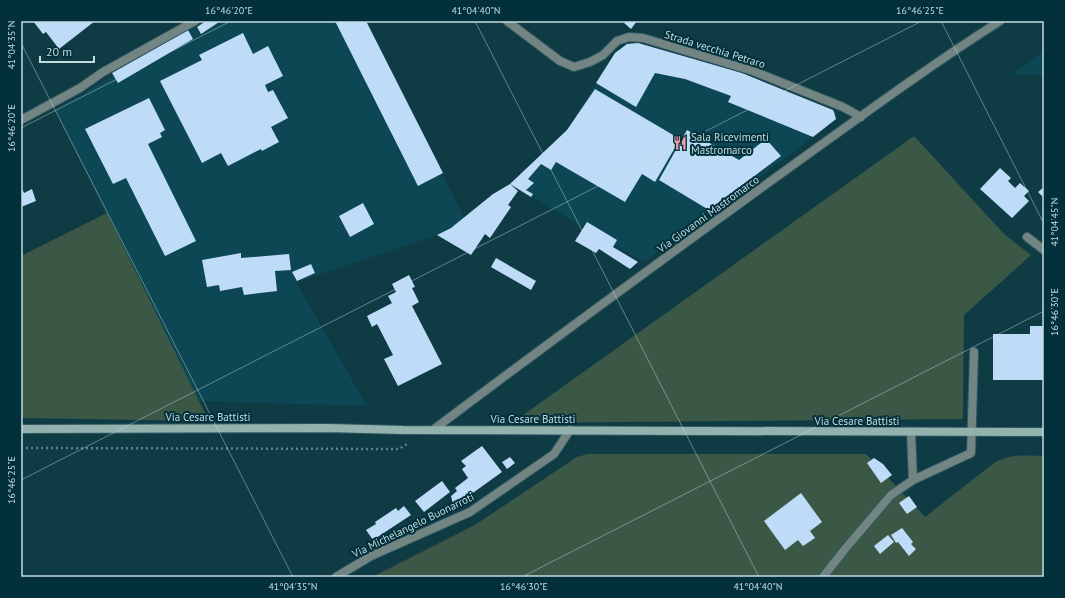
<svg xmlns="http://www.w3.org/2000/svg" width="1065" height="598" font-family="'PT Sans',sans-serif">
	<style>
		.built { fill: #0c4753 }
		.green { fill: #3b5846 }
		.building { fill: #bedcf8 }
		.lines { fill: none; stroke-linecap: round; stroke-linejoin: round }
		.lane-casing { stroke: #305861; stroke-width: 10 }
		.street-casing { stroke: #305861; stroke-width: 10 }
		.secondary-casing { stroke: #305861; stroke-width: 10 }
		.path { stroke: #5e8089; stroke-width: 2.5; stroke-dasharray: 2 3; stroke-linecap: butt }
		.lane { stroke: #728582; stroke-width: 8 }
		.street { stroke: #728582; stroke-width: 8 }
		.secondary { stroke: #93b2ae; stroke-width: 8 }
		.ticks { fill: none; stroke: #c5dbe1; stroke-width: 1; stroke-opacity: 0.45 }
		.labels { text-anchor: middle; stroke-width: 4; stroke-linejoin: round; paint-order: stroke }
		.street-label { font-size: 11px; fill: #c5dbe1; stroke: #02313b }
		.poi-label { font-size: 11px; fill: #c5dbe1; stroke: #02313b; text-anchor: start }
		.neatline { fill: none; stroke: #c5dbe1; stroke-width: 1.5 }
		.ticks-label { font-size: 10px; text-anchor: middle; fill: #c5dbe1 }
	</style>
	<rect width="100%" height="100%" fill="#0f3b45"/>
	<!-- built -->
	<path class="built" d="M206 21H367L464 218 451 228 437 235 296 282 367 406 199 401 55 110Z
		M638 43 742 73 834 112 838 119 643 262 510 184 541 156 567 130 615 53 627 44Z
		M1044 52V75L1012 74 1039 55Z"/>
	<!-- green -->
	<path class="green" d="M914 136 1005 235 1031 255 964 315 963 419 512 423Z
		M107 213 199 401 209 421 21 418V256Z
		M588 454H866L925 517 994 463C1012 453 1025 456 1044 456V577H372L475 525 577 457Z"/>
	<!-- building -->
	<path class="building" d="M33 21H95L59 49 46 32 43 34Z
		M206 21H218L219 22 201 34 197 27Z
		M335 21H366L443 173 418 186Z
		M624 21H637L631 29 623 22Z
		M188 30 193 39 118 83 112 73Z
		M243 33 253 54 268 46 283 76 265 85 268 92 273 90 288 118 271 127 279 142 262 151 261 149 228 166 221 153 202 163 160 81 202 60 199 55Z
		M638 43 742 73 833 110 834 112 836 119 813 137 728 102 731 96 685 79 655 73 636 107 596 83 615 53 627 44Z
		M595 89 680 139 655 182 642 174 625 202 556 162 551 170 541 164 528 179 534 183 526 190 533 194 531 197 510 184 567 130Z
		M149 98 165 130 160 133 162 137 148 144 196 241 165 256 126 178 113 184 85 129Z
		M687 130 739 160 766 139 781 156 709 210 659 180Z
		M1000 168 1011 178 1008 181 1015 188 1020 183 1029 191 1024 196 1029 201 1012 218 980 189Z
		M510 184 518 191 508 205 511 207 490 238 485 234 471 255 437 235 451 228 493 194Z
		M21 186 24 193 32 189 36 201 21 207Z
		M1044 187V198L1038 192Z
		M363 203 374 224 350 237 339 216Z
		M587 222 617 240 613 247 638 262 630 269 599 249 596 253 575 241Z
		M241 253V258L289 254 291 270 275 271 277 291 244 295 242 287 220 291 219 285 207 287 202 260Z
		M496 258 536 281 531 290 491 267Z
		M311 264 315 273 297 281 292 272Z
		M409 275 415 287 412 288 419 302 412 306 442 364 398 386 384 359 393 355 377 324 372 327 367 316 392 303 388 296 396 292 392 284Z
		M1030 326H1044V380H993V334H1030Z
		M482 446 502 472 463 500 453 504 451 496 457 491 455 488 468 478 462 469 466 466 461 461Z
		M510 457 515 463 507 469 502 462Z
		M874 458 883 464 892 475 881 483 867 463Z
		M442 481 450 492 424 512 415 501Z
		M801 493 822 522 810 531 815 538 803 546 798 540 785 550 764 521Z
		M909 496 917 507 907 514 899 503Z
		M404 506 411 515 373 540 366 530 376 524 375 522 396 508 398 511Z
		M902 528 913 542 911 544 916 549 909 556 898 542 896 543 891 535Z
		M888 535 894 542 880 554 874 546Z"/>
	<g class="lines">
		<defs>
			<path id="lane" d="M913 480 971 453 974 352
				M823 577 845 549 891 495 913 480 911 432"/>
			<path id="street" d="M507 21 560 61 574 67 590 62 603 55 617 41 629 37 643 38 753 71 843 107 861 117
				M21 120 80 88 103 72 195 21
				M1027 237 1044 250
				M433 430C546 345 660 261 775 178 849 125 923 70 1000 21
				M336 577 371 556 470 512 554 454 570 430"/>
			<path id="secondary" d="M21 429 327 428 403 430 1044 432"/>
		</defs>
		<!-- lane casing -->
		<use href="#lane" class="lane-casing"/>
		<!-- street casing -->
		<use href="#street" class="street-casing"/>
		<!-- secondary casing -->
		<use href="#secondary" class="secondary-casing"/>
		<!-- path -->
		<path class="path" d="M21 448 399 449 407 444"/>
		<!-- lane -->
		<use href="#lane" class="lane"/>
		<!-- street -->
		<use href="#street" class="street"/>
		<!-- secondary -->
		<use href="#secondary" class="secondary"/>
	</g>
	<!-- ticks -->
	<path class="ticks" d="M475 21 759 577M941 21 1044 224M21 43 293 577M21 128 231 21M21 480 922 21M522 577 1044 311"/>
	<!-- icons -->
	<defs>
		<symbol id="restaurant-bare" viewBox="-9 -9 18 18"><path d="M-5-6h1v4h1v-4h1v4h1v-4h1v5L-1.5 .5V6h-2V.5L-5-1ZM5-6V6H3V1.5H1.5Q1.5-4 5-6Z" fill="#f39aab" stroke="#02313b" stroke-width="2.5" paint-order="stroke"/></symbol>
	</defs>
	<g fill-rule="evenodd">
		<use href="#restaurant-bare" x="670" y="133" width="20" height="20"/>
	</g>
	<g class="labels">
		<!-- street labels -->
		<g class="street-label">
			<text transform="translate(715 49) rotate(17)" y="4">Strada vecchia Petraro</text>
			<text transform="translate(708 214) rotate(-36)" y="4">Via Giovanni Mastromarco</text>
			<text x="208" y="421">Via Cesare Battisti</text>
			<text x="533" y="423">Via Cesare Battisti</text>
			<text x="857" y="425">Via Cesare Battisti</text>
			<text transform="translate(413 525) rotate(-26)" y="4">Via Michelangelo Buonarroti</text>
		</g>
		<!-- poi labels -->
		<g class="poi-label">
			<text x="691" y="141">Sala Ricevimenti<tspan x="691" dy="13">Mastromarco</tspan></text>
		</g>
	</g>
	<!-- border -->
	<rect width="1065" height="598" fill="none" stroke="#02313b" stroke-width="44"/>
	<!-- scale -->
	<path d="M40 56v6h54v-6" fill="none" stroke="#c5dbe1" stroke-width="2"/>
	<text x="46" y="56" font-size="12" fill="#c5dbe1" stroke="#02313b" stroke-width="3" paint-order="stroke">20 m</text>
	<rect x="22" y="22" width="1021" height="554" class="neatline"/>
	<g class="ticks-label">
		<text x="229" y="14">16°46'20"E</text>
		<text x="476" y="14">41°04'40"N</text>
		<text x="920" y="14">16°46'25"E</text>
		<text transform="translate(11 45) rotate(-90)" y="4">41°04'35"N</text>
		<text transform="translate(11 128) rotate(-90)" y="4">16°46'20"E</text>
		<text transform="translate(1054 222) rotate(-90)" y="4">41°04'45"N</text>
		<text transform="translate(1054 312) rotate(-90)" y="4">16°46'30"E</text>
		<text transform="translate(11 480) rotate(-90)" y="4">16°46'25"E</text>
		<text x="293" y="590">41°04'35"N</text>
		<text x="524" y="590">16°46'30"E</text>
		<text x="758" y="590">41°04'40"N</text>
	</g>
</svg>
